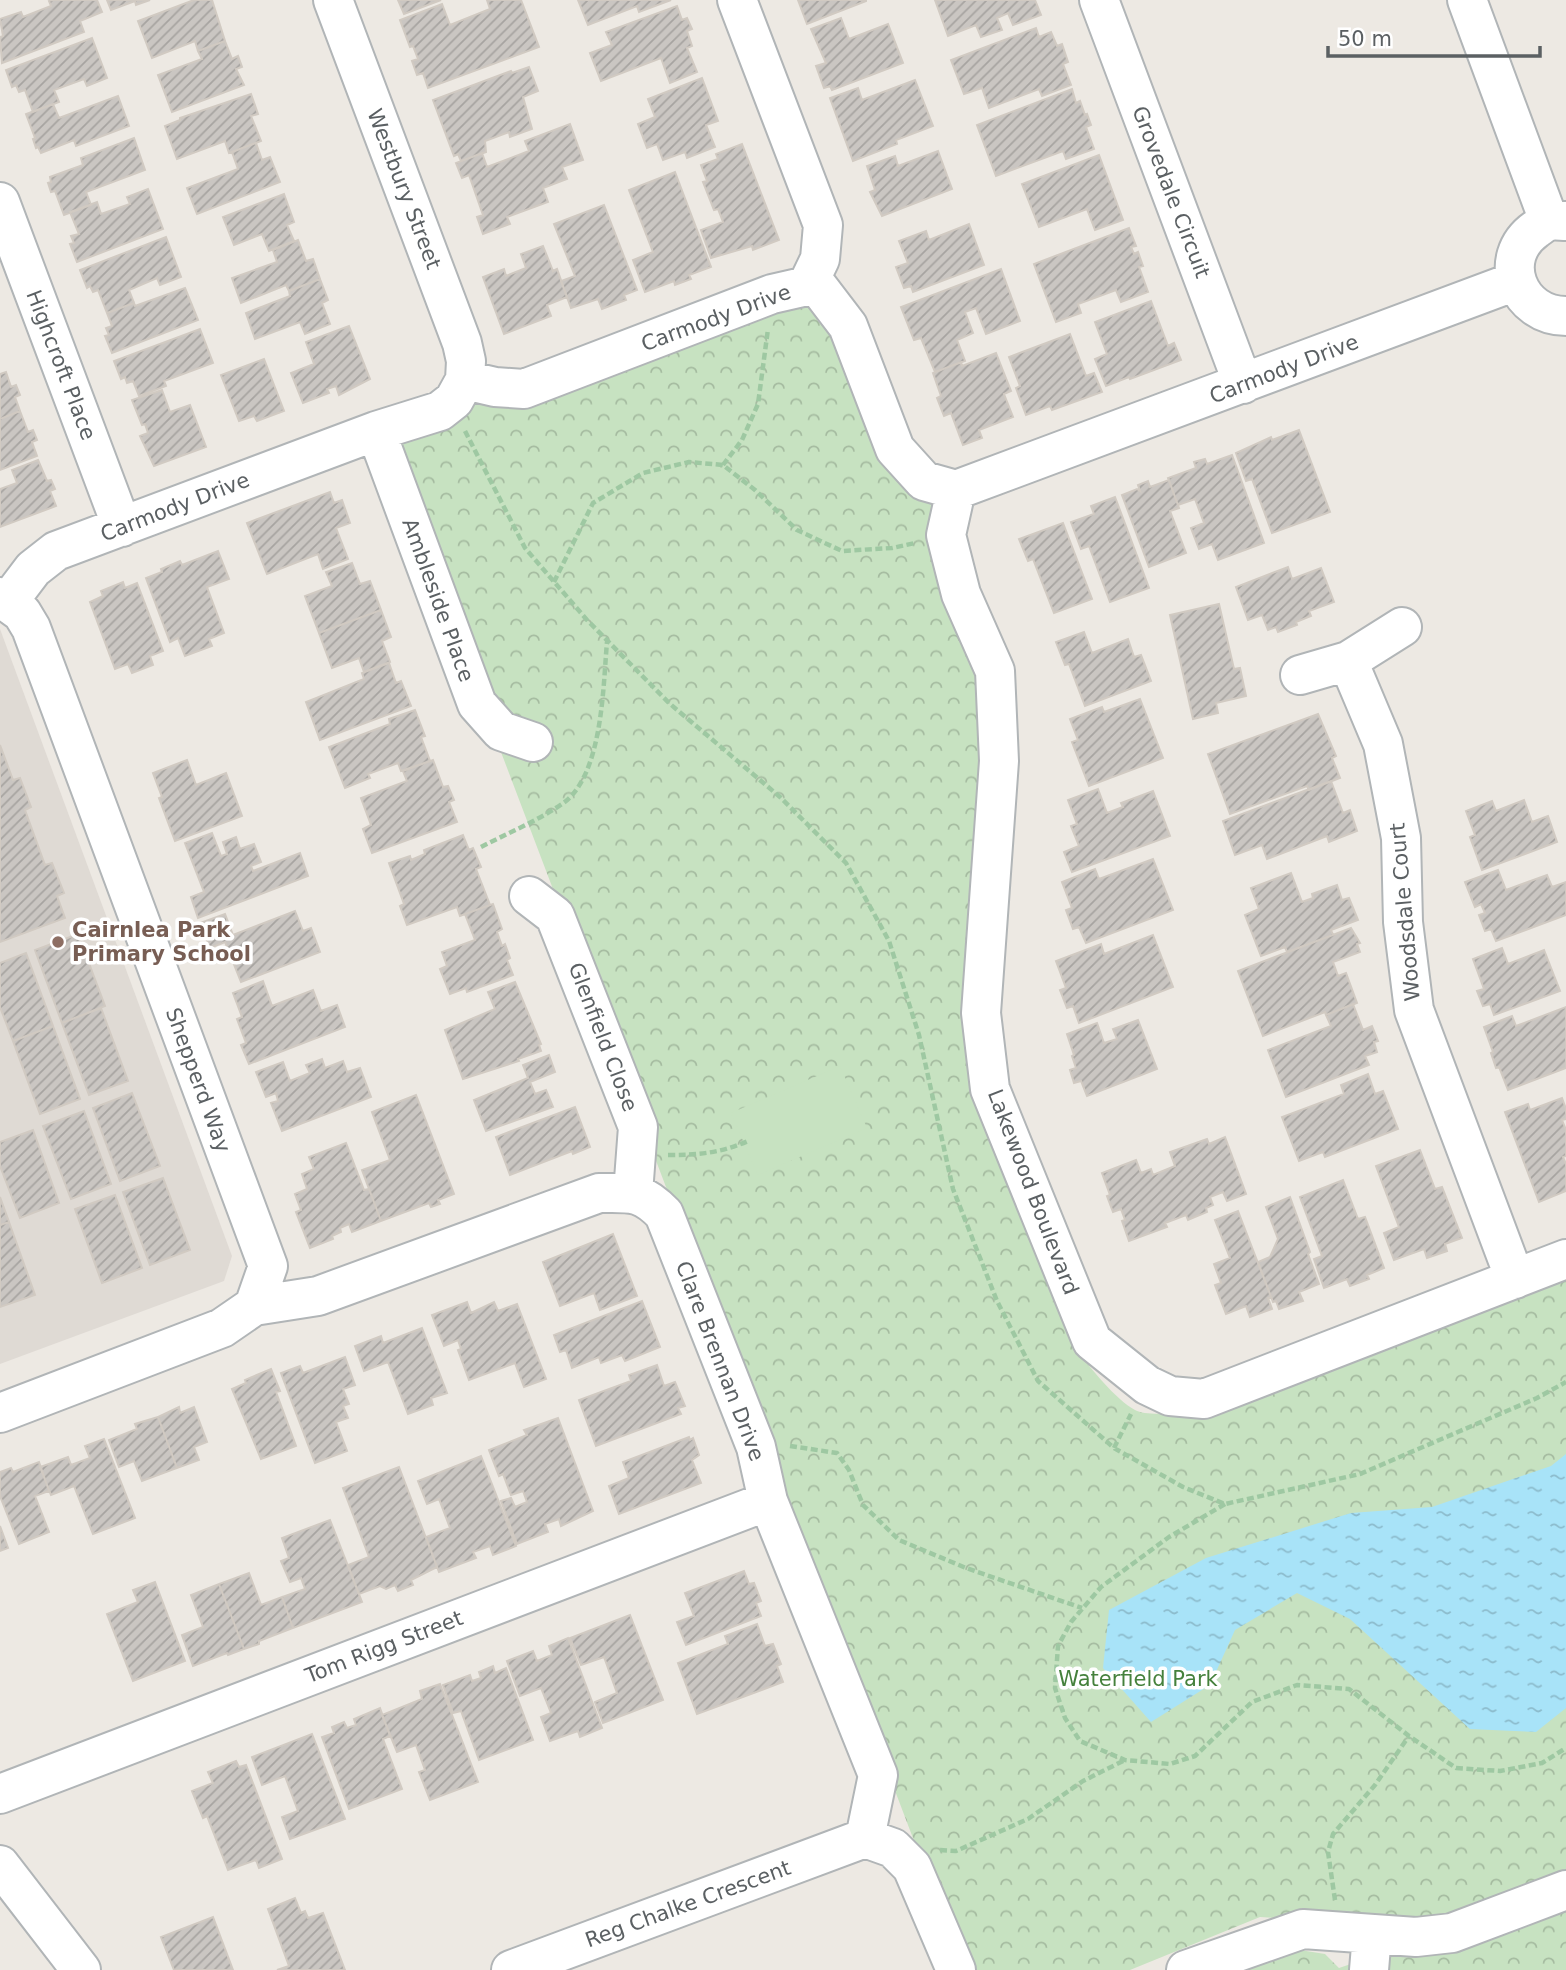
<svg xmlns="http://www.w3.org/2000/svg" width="1566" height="1970" font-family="'DejaVu Sans',sans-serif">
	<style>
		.education { fill: #dfdad4 }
		.forest { fill: url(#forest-crowns) }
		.garden { fill: #c7e2c1 }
		.water { fill: url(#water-ripples) }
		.building { fill: url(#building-hatch); stroke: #d1cac2; stroke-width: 2 }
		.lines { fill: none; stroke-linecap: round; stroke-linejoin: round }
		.minor-casing { stroke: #b1b5b7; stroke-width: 42 }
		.path { stroke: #9ec8a2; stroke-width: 4.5; stroke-dasharray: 7 3.5; stroke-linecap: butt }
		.minor { stroke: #fff; stroke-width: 38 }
		.education-dot { fill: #8d6e63; stroke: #fff; stroke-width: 2.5 }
		.labels { text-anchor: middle; stroke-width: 7; stroke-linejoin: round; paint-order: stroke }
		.street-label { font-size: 21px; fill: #5b6063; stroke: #fff }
		.education-label { font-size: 21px; font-weight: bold; fill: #785e54; stroke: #fff; text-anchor: start }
		.park-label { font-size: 21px; fill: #45813c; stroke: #fff }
	</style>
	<defs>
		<pattern id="forest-crowns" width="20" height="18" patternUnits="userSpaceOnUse" patternTransform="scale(1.75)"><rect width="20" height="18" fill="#c7e2c1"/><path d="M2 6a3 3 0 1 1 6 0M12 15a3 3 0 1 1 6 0" fill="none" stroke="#a5bba0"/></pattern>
		<pattern id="water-ripples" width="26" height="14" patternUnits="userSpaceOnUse" patternTransform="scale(1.75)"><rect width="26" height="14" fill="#a8e3f8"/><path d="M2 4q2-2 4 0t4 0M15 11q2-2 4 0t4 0" fill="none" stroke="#8cbbcc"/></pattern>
		<pattern id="building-hatch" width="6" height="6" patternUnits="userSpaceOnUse" patternTransform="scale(1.75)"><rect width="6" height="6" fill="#cac6c2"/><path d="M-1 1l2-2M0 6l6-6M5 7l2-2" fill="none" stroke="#a7a4a1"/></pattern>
	</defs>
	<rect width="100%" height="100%" fill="#ede9e3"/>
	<!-- education -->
	<path class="education" d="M0 629 232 1256 224 1281 0 1364Z"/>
	<!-- forest -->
	<path class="forest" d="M805 303 833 329 931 498 952 600 983 670 972 1012 1077 1351C1090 1367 1116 1400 1135 1410 1150 1418 1188 1411 1206 1410L1566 1274V1869L1413 1927 1260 1917 1130 1970H963L383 441 482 402Z
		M1566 1891V1970H1245L1300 1950 1325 1954 1339 1968Z"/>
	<!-- garden -->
	<path class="garden" d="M840 1066 867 1128 758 1175 731 1113Z"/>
	<!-- water -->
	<path class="water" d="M1566 1454V1708L1536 1732 1470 1729 1350 1619 1297 1593 1235 1630 1210 1685 1151 1722 1103 1668 1109 1610 1206 1558 1351 1513 1432 1507 1551 1466Z"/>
	<!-- building -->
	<path class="building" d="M52 0H97L102 12 80 21 84 32 2 63 0 37 3 36 0 19 21 12 23 17 51 6 49 1Z
		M107 0H150L136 5 135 1 111 10Z
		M194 0H212L225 41 198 51 195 41 152 58 138 21Z
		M398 0H441L404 14Z
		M487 0H521L539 47 428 88 423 73 417 75 412 61 418 59 413 46 410 47 400 20 442 4 450 25 490 9Z
		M578 0H671L639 12 637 6 588 25Z
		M798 0H866V1L807 24Z
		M935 0H1035L1041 15 1013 25 1008 13 997 18 1002 30 981 37 976 25 948 36Z
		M677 6 682 20 687 18 692 29 687 31 692 46 687 48 697 72 670 83 661 58 601 81 590 53 612 45 606 32Z
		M841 18 849 39 888 24 903 63 832 90 830 86 824 88 816 66 826 63 811 29Z
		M1036 28 1039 37 1051 32 1057 46 1062 44 1068 62 1063 64 1071 85 1042 96 1039 89 989 108 982 88 964 94 951 60Z
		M92 38 107 78 87 86 84 79 54 90 59 102 33 112 25 90 19 92 16 85 12 87 6 70Z
		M225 41 232 59 238 56 242 67 236 69 244 85 172 112 158 75 202 59 198 51Z
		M529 67 538 91 523 97 532 129 510 137 509 132 485 141 486 152 461 161 458 154 454 156 433 100 511 71 512 73Z
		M702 78 718 121 706 125 715 147 687 158 685 152 663 160 657 144 647 148 638 124 655 117 648 99Z
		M915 80 933 126 896 140 897 144 853 161 830 98 858 88 862 100Z
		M1072 89 1076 103 1080 101 1085 115 1087 114 1091 125 1086 127 1094 149 1066 159 1063 151 996 176 977 125Z
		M251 94 258 114 251 116 261 141 229 153 225 141 177 159 165 126 180 120V118Z
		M118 96 129 126 76 146 74 140 41 153 38 147 36 148 33 139 35 138 26 114 53 104 59 118Z
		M570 124 583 160 562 167 567 179 543 188 548 202 507 217 510 224 483 234 477 217 483 215 469 175 462 178 456 163 482 153 487 167 529 151 525 141Z
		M134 138 145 170 86 192 91 205 64 215 55 191 51 192 48 183 51 182 50 177 83 165 81 158Z
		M256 143 262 160 270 157 280 182 197 214 187 188 238 169 232 152Z
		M742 144 779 240 753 250 752 246 711 258 701 230 723 222 718 209 714 210 703 182 707 181 701 165 718 159 716 154Z
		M938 151 952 189 882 216 870 192 875 190 867 166 895 156 898 166Z
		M1099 155 1123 220 1095 230 1087 209 1039 227 1022 184Z
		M675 172 711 267 689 275 691 279 675 285 674 281 645 292 633 260 653 252 629 190Z
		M148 189 163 229 77 262 70 244 74 243 71 236 79 234 70 212 97 202 101 214 130 204 127 197Z
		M284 194 294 222 287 225 294 241 269 251 262 234 234 245 223 217Z
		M604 205 637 290 624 295 626 300 602 309 598 299 571 308 561 281 575 276 554 224Z
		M969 224 984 265 913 292 911 286 904 288 896 267 908 263 899 241 926 231 929 240Z
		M1129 228 1136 246 1131 247 1134 254 1138 252 1143 266 1139 267 1148 292 1121 302 1116 290 1078 304 1081 313 1056 322 1034 264Z
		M166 237 181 277 160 285 157 278 129 290 134 303 107 313 98 290 93 292 90 286 87 288 80 270Z
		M298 240 306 261 313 259 320 279 289 291 286 285 241 303 232 278 277 262 273 250Z
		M543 246 553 271 557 269 567 297 547 305 551 316 504 334 483 277 504 269 506 276 526 268 521 254Z
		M1001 269 1020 321 986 334 976 308 965 312 973 333 957 340 965 361 935 372 921 338 914 340 901 307Z
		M320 279 328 300 322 303 330 324 305 334 300 322 255 339 246 313 290 296 289 291Z
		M185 288 198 320 112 353 105 336 109 335 106 328 112 326 107 313 134 303 135 306Z
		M1151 301 1168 346 1174 343 1181 360 1130 379 1129 377 1106 386 1095 359 1107 354 1095 322Z
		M349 326 370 379 339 395 336 386 327 389 329 393 303 403 291 373 314 364 306 342Z
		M200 329 213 363 164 381 166 386 139 396 133 381 127 383 125 377 121 379 114 361Z
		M1070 334 1086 376 1094 373 1102 392 1052 410 1050 406 1026 415 1016 388 1020 386 1009 357Z
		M996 353 1011 391 1004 394 1013 417 979 430 982 438 963 445 951 413 944 416 937 398 941 396 933 373 961 362 962 366Z
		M264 359 284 411 257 421 254 416 239 421 221 375Z
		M6 372 11 387 16 385 20 395 15 397 20 411 0 419V374Z
		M162 390 170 412 190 405 206 447 154 466 140 436 148 433 145 424 142 425 132 400Z
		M20 411 28 432 33 430 37 440 32 442 37 456 0 470V419Z
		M1299 430 1330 512 1272 533 1252 479 1246 481 1236 453 1271 437 1272 440Z
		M1232 455 1264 543 1218 560 1212 544 1199 549 1191 528 1204 523 1195 499 1178 505 1168 478 1196 468 1194 462 1205 459 1207 464Z
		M38 460 47 481 51 480 55 489 50 491 56 506 0 527V489L17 483 12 470Z
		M1169 480 1179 508 1170 511 1186 553 1149 567 1122 495 1137 489 1140 491 1138 485 1148 481 1150 487Z
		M330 492 334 503 342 500 350 523 336 528 348 559 323 569 318 554 267 574 247 523Z
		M1115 497 1149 588 1110 602 1089 546 1081 549 1071 522 1094 514 1091 506Z
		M1063 523 1092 599 1054 613 1033 559 1028 561 1019 539Z
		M218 551 229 579 207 587 224 633 209 639 212 646 185 656 178 638 170 642 146 578 162 572 161 569 180 561 182 565Z
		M352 563 360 584 370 581 381 610 319 633 305 596 332 586 326 572Z
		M1288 567 1292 579 1321 568 1334 602 1309 611 1311 616 1296 622 1297 625 1278 632 1276 627 1268 630 1262 615 1248 620 1236 587Z
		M123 582 125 588 137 583 163 651 150 656 153 665 132 673 128 664 115 669 90 602 103 596 101 591Z
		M1219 604 1234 669 1240 668 1246 696 1216 703 1218 713 1193 719 1170 615Z
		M381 610 391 637 382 641 390 662 364 672 359 658 332 668 319 633Z
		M1084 632 1092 653 1128 639 1134 657 1141 655 1151 681 1085 706 1069 664 1065 665 1056 642Z
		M389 663 396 683 401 681 411 706 320 740 306 702 364 679 362 673Z
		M1140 699 1163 758 1089 786 1072 742 1078 740 1070 719 1102 707 1104 712Z
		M415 710 425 736 421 737 430 761 401 771 398 763 368 774 370 778 345 788 329 747 390 724 389 719Z
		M1318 714 1336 756 1332 758 1340 778 1309 790 1307 786 1230 814 1208 754Z
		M0 745 13 780 20 778 31 807 25 810 45 865 52 863 64 893 57 896 65 918 0 942Z
		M187 760 196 785 226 773 242 816 175 841 159 798 162 797 153 773Z
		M433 760 443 787 448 786 454 800 449 802 457 822 372 853 363 829 371 825 361 798 407 781 403 771Z
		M1331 781 1343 813 1350 810 1357 831 1329 842 1327 836 1267 859 1262 845 1235 855 1223 821Z
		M1098 789 1107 813 1123 807 1121 803 1153 791 1170 836 1072 872 1064 852 1079 846 1071 826 1077 824 1068 800Z
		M1524 800 1532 822 1548 816 1557 842 1482 870 1470 837 1475 835 1466 811 1492 801 1496 811Z
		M212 833 221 856 227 854 223 842 236 837 240 849 254 844 261 862 251 866 253 871 300 853 308 876 198 918 191 897 204 892 185 843Z
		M463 835 469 850 473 848 481 867 476 869 490 905 460 916 457 907 407 925 400 906 404 904 389 863 410 856 411 860 425 854 424 850Z
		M1153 859 1173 910 1086 943 1079 927 1073 929 1066 910 1072 908 1062 882 1095 869 1099 879Z
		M1498 870 1506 890 1547 875 1552 887 1566 882V915L1496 941 1491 929 1485 931 1479 915 1485 913 1481 904 1475 907 1465 882Z
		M1291 873 1302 902 1313 898 1312 894 1337 885 1342 900 1349 898 1358 920 1331 930 1333 935 1287 952 1285 947 1261 956 1245 915 1259 909 1251 888Z
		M493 904 502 929 497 932 502 946 505 944 510 958 507 960 513 975 467 992 466 988 450 994 440 969 447 966 442 952 475 940 465 914Z
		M295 911 303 931 311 928 320 952 241 982 225 942 210 948 200 923 225 914 233 935Z
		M1351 928 1360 943 1357 944 1360 952 1333 962 1338 976 1346 973 1357 1003 1326 1015 1325 1012 1263 1036 1238 971Z
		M78 934 105 1006 62 1023 35 950Z
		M1153 935 1173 987 1079 1023 1073 1006 1067 1008 1060 990 1066 988 1056 961 1101 944 1104 954Z
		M1502 948 1508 964 1544 950 1560 991 1494 1015 1490 1004 1483 1006 1477 991 1484 989 1473 959Z
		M26 953 53 1026 13 1041 0 1007V963Z
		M263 981 272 1006 313 990 321 1011 337 1005 345 1027 249 1064 241 1045 246 1043 237 1019 242 1017 233 993Z
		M515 982 541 1044 539 1045 541 1051 518 1059 519 1061 463 1079 445 1030 495 1009 488 992Z
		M1353 1004 1363 1030 1372 1026 1378 1041 1374 1042 1377 1052 1365 1056 1369 1065 1286 1097 1268 1050 1331 1026 1326 1015Z
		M1566 1007V1068L1508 1090 1499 1067 1496 1068 1491 1053 1493 1052 1484 1027 1512 1016 1516 1026Z
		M101 1008 128 1081 89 1095 62 1023Z
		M1138 1020 1157 1069 1087 1096 1081 1081 1074 1083 1070 1070 1076 1068 1072 1056 1074 1055 1067 1034 1097 1023 1104 1043 1117 1039 1113 1029Z
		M53 1026 80 1099 40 1114 13 1041Z
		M549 1055 555 1072 530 1082 535 1094 546 1090 553 1107 486 1131 474 1100 528 1078 523 1065Z
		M322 1059 325 1068 343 1061 347 1072 360 1068 371 1097 282 1131 271 1103 278 1101 276 1093 266 1097 256 1072 283 1062 290 1081 310 1073 306 1065Z
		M1368 1074 1375 1094 1383 1091 1398 1129 1325 1157 1323 1152 1299 1161 1282 1117 1344 1094 1341 1085Z
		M132 1093 160 1166 120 1181 93 1108Z
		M416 1095 454 1194 438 1200 440 1204 431 1207 429 1203 381 1221 362 1170 390 1160 372 1112Z
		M1562 1098 1566 1109V1119L1562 1120 1566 1130V1156L1563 1157 1566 1164V1191L1539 1202 1505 1112 1528 1104 1530 1110Z
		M575 1107 590 1147 573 1154 572 1151 510 1175 496 1137Z
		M84 1111 111 1184 71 1199 43 1126Z
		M33 1130 59 1203 20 1218 0 1166V1142Z
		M1225 1137 1246 1194 1227 1201 1223 1192 1210 1197 1213 1205 1206 1208 1207 1212 1188 1220 1186 1215 1165 1223 1167 1227 1129 1241 1122 1221 1125 1220 1121 1209 1113 1212 1107 1196 1110 1195 1102 1173 1136 1160 1141 1173 1151 1169 1153 1175 1175 1166 1170 1152 1207 1139 1209 1144Z
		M346 1143 364 1190 369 1189 381 1221 352 1232 349 1224 340 1228 341 1232 332 1236 333 1239 310 1248 296 1212 301 1210 295 1194 307 1189 302 1174 314 1169 309 1157Z
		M1420 1150 1435 1189 1442 1187 1462 1238 1445 1244 1447 1251 1427 1258 1424 1249 1394 1260 1384 1233 1399 1227 1376 1166Z
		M163 1178 190 1250 150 1265 123 1192Z
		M1343 1180 1358 1219 1365 1217 1384 1268 1367 1275 1369 1279 1350 1286 1347 1279 1324 1288 1314 1259 1322 1256 1300 1197Z
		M115 1195 142 1268 102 1283 75 1209Z
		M0 1197 9 1222 0 1225Z
		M1290 1197 1310 1252 1308 1254 1319 1284 1299 1292 1303 1301 1279 1309 1276 1301 1273 1302 1258 1262 1270 1257 1278 1239 1266 1207Z
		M1238 1211 1271 1297 1268 1298 1272 1309 1250 1317 1246 1306 1226 1314 1215 1285 1221 1283 1214 1264 1230 1258 1215 1220Z
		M9 1222 35 1295 0 1307V1225Z
		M613 1234 637 1296 600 1310 594 1293 560 1306 543 1262Z
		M642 1301 660 1347 625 1361 622 1355 601 1363 599 1357 572 1368 566 1350 560 1352 554 1335Z
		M467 1302 471 1313 494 1302 498 1311 517 1304 546 1379 524 1387 515 1363 469 1380 458 1350 461 1349 458 1340 444 1346 432 1315Z
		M422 1328 447 1393 431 1398 433 1405 408 1414 388 1362 364 1371 355 1346 381 1336 383 1343Z
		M345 1357 355 1385 343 1389 349 1404 343 1406 348 1418 336 1422 347 1451 315 1463 281 1373 300 1366 303 1373Z
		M657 1365 664 1386 675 1382 685 1406 678 1408 681 1414 596 1446 579 1400 631 1381 629 1375Z
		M271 1369 280 1391 276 1392 296 1446 261 1459 232 1389 246 1383 245 1380Z
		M179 1407 180 1413 194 1407 207 1442 194 1447 199 1460 177 1468 158 1417Z
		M158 1417 177 1468 142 1481 134 1461 119 1467 109 1440 137 1429 135 1424Z
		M558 1418 593 1511 561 1526 559 1519 545 1524 548 1532 517 1544 501 1501 511 1498 515 1507 527 1502 523 1491 511 1495 503 1474 499 1476 489 1450 527 1435 524 1430Z
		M689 1437 690 1440 693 1438 699 1455 692 1460 701 1483 619 1514 609 1486 629 1478 623 1462Z
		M104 1439 135 1518 93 1534 74 1486 51 1495 40 1467 68 1457 71 1465 90 1458 85 1446Z
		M481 1456 516 1546 493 1555 490 1546 473 1552 476 1558 439 1572 426 1537 450 1528 439 1499 427 1504 418 1481Z
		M39 1462 49 1491 35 1496 49 1532 19 1544 0 1496V1472L11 1468 13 1472Z
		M399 1467 437 1567 411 1580 413 1585 398 1591 395 1585 386 1589 380 1586 359 1594 348 1565 369 1557 343 1488Z
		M330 1520 362 1602 293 1628 282 1597 305 1589 301 1578 290 1582 281 1561 289 1558 282 1538Z
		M0 1526 8 1548 0 1551Z
		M744 1571 749 1584 754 1583 761 1601 756 1603 761 1616 686 1645 677 1622 694 1616 685 1593Z
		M249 1573 261 1605 282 1597 293 1628 259 1641V1644L244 1649 219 1584Z
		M155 1582 185 1661 133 1681 107 1614 138 1602 133 1590Z
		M219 1584 244 1649 228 1655 227 1653 193 1666 182 1635 203 1627 191 1595Z
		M630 1615 663 1700 603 1723 595 1702 617 1693 604 1657 581 1665 570 1638Z
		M757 1624 765 1646 773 1644 781 1664 777 1666 783 1682 697 1714 678 1663 728 1644 725 1636Z
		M568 1638 602 1728 580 1737 578 1731 550 1741 541 1717 551 1713 541 1688 520 1696 507 1661 533 1651 537 1661 552 1655 549 1646Z
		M493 1666 495 1673 506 1668 533 1740 479 1760 461 1711 453 1713 443 1685 470 1675 472 1681 481 1678 479 1672Z
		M440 1684 478 1782 430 1800 419 1772 425 1770 416 1745 397 1752 382 1715 422 1699 420 1691Z
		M380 1708 390 1736 383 1739 402 1789 349 1809 322 1737 334 1733 332 1727 344 1722 347 1728 356 1725 354 1719Z
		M312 1734 345 1819 290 1839 282 1817 298 1811 285 1776 262 1785 252 1757Z
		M236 1761 239 1767 246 1765 282 1859 259 1868 256 1860 228 1870 207 1816 203 1818 192 1791 213 1783 208 1772Z
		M295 1898 301 1913 305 1911 308 1918 323 1913 345 1970H277L289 1966 268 1909Z
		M213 1917 233 1970H174L161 1937Z"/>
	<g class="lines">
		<defs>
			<path id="minor" d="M333 0 462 343 466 361 465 380
				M737 0 823 225 820 259 807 286
				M1099 0 1243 384
				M1467 0 1549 221
				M0 202 122 527
				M1566 221C1561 221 1555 220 1550 221 1545 222 1540 226 1536 229 1495 258 1518 316 1566 316
				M376 431 477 704 501 731 533 742
				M956 490 946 535 961 594 995 671 999 761 981 1013 990 1089 1092 1341 1147 1385 1170 1396 1204 1399 1566 1259
				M0 597 22 613 31 628 268 1266 254 1306 222 1328 0 1413
				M8 602 33 569 56 551 376 431 440 411 454 400 465 380 495 387 524 389 772 294 807 286 819 288 848 326 895 449 924 481 956 490 1516 281
				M1348 661 1383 744 1401 838 1403 922 1414 1010 1515 1279
				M1300 675 1348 661 1402 627
				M529 896 555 916 638 1127 633 1193
				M254 1306 318 1296 599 1193C630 1193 641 1190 664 1214L756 1447 768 1501 878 1775 865 1838 893 1848 912 1867 956 1970
				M0 1794 768 1501
				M0 1865 81 1970
				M511 1970 865 1838
				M1186 1970 1303 1929 1416 1937 1452 1933 1566 1890
				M1369 1970 1372 1934"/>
		</defs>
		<!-- minor casing -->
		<use href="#minor" class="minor-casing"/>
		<!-- path -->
		<path class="path" d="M465 431 525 548 587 620 669 703 780 797 846 863 889 941 919 1035 953 1189 997 1301 1038 1381 1114 1448 1183 1487 1225 1504 1360 1474 1537 1398 1566 1382
			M723 465 742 440 758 404 768 329
			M554 582 593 503 643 473 689 462 723 465 755 490 797 530 842 551 892 548 915 543
			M481 847C508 833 537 821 562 804 603 776 603 686 607 642
			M668 1155C698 1155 721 1153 748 1141
			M790 1446 837 1453 849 1470 863 1505 899 1540 966 1568 1082 1608
			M1114 1448 1131 1414
			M1225 1504 1169 1537 1101 1587 1071 1622 1058 1646 1055 1688 1065 1718 1080 1741 1125 1760 1170 1764 1195 1756 1252 1702 1297 1685 1349 1689 1409 1736 1456 1768 1500 1771 1542 1763 1566 1748
			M940 1850 956 1851 1028 1819 1083 1781 1125 1760
			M1335 1900 1328 1852 1333 1834 1375 1785 1409 1736"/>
		<!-- minor -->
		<use href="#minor" class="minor"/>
	</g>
	<!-- markers -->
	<circle class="education-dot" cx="58" cy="942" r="7"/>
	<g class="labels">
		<!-- street labels -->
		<g class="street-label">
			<text transform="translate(404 189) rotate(69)" y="7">Westbury Street</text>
			<text transform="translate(1171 192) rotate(69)" y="7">Grovedale Circuit</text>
			<text transform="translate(716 318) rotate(-20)" y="7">Carmody Drive</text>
			<text transform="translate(61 365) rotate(69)" y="7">Highcroft Place</text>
			<text transform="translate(1284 369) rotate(-21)" y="7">Carmody Drive</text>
			<text transform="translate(175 507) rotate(-21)" y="7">Carmody Drive</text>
			<text transform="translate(438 600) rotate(70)" y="7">Ambleside Place</text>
			<text transform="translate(1405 912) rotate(-95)" y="7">Woodsdale Court</text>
			<text transform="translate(603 1037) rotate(69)" y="7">Glenfield Close</text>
			<text transform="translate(198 1080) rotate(70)" y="7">Shepperd Way</text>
			<text transform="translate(1033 1192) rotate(69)" y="7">Lakewood Boulevard</text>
			<text transform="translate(720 1361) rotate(69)" y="7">Clare Brennan Drive</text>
			<text transform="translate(384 1647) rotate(-21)" y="7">Tom Rigg Street</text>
			<text transform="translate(688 1904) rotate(-20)" y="7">Reg Chalke Crescent</text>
		</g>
		<!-- education labels -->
		<g class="education-label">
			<text x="72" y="937">Cairnlea Park<tspan x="72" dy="24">Primary School</tspan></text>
		</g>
		<!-- park labels -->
		<g class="park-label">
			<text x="1138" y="1686">Waterfield Park</text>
		</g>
	</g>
	<!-- scale -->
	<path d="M1328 46v10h212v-10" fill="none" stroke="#5b6063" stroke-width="3.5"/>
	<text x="1338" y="46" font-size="21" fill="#5b6063" stroke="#ffffff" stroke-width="5" paint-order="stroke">50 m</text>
</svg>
